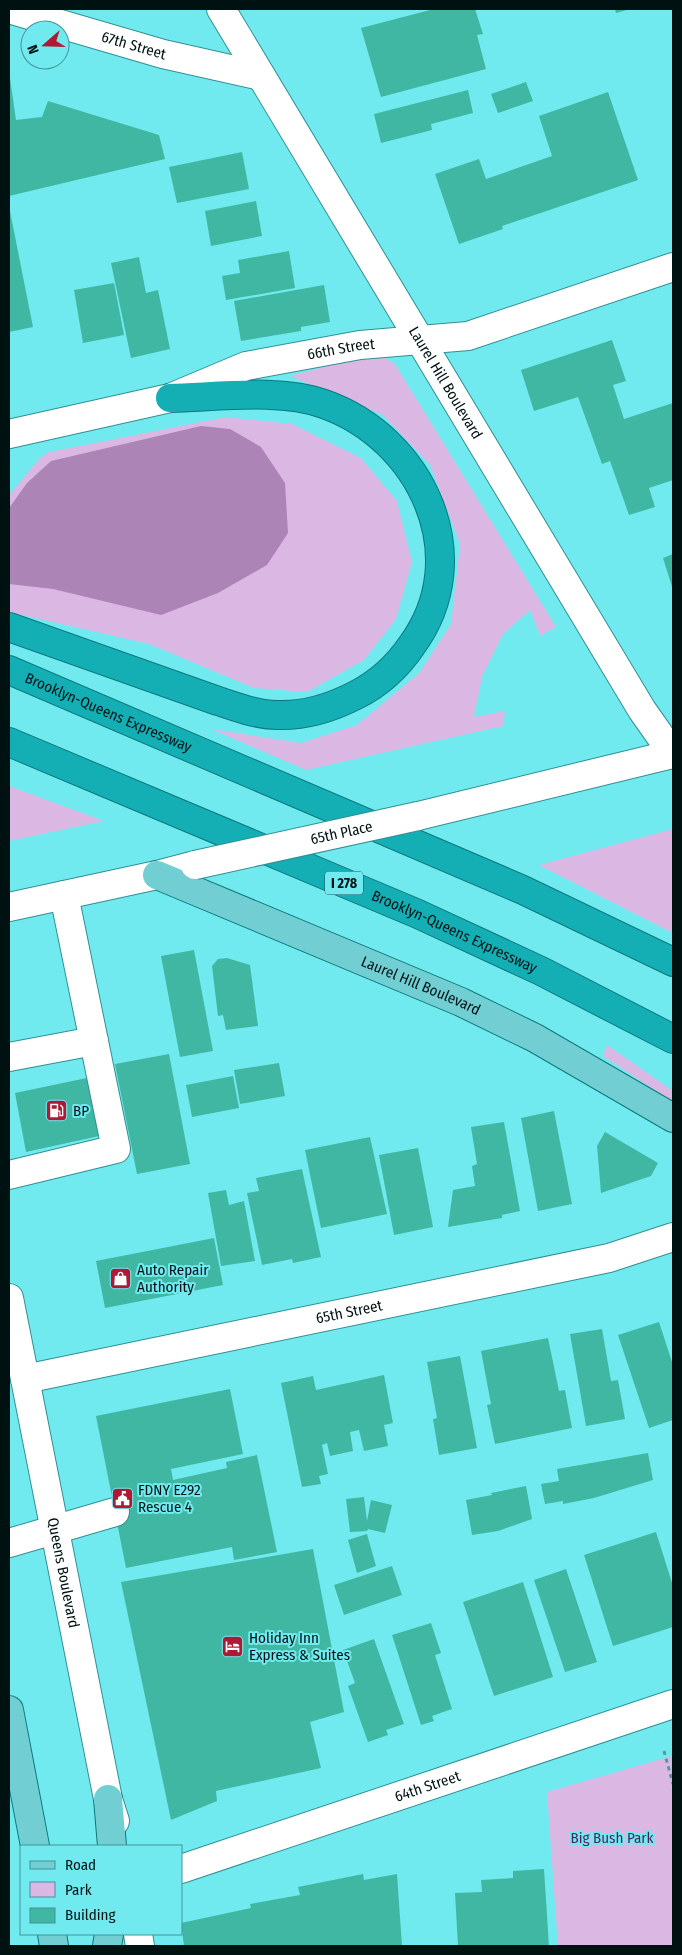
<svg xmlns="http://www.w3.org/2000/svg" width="682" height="1955" font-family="'Fira Sans Condensed',sans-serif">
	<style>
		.green { fill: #dbb8e4 }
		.forest { fill: #ac84b6 }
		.building { fill: #40b7a2 }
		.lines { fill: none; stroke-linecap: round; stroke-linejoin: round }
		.minor-casing { stroke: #309094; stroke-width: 30 }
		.major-casing { stroke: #0c787c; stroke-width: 30 }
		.highway-casing { stroke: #0c787c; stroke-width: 30 }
		.path { stroke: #4a9ea2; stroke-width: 3; stroke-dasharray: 4 4; stroke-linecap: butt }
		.minor { stroke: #fff; stroke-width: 28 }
		.major { stroke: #71cfd3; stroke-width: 28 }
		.highway { stroke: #13afb5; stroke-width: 28 }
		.minor-bridge-casing { stroke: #309094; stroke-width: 30; stroke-linecap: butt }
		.minor-bridge { stroke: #fff; stroke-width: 28 }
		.labels { text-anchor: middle; stroke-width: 4; stroke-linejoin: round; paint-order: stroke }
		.shield { fill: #71eaef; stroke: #225254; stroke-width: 1 }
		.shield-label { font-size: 14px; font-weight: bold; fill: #001112 }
		.street-label { font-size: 15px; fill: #001112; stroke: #71eaef }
		.poi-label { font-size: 15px; fill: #001112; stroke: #71eaef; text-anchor: start }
		.park-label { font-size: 15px; fill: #511f5d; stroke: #71eaef }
	</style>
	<rect width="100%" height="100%" fill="#71eaef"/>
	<!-- green -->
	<path class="green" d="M376 353 395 364 556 627 540 636 530 610 503 634 482 677 474 717 505 711 503 726 306 770 211 729 301 743 357 725 419 673 451 624 460 544 430 465 383 415 290 376Z
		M226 417 292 424 361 458 397 501 412 562 396 619 364 660 307 692 254 688 149 644 9 612V495L40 458 49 452Z
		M9 786 104 821 9 841Z
		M673 829V933L539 865Z
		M607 1045 673 1091V1102L603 1056Z
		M672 1756 673 1946H558L547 1792Z"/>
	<!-- forest -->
	<path class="forest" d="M201 426 230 429 261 447 285 483 288 533 267 565 218 593 161 615 53 589 9 584V508L27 483 51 461Z"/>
	<!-- building -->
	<path class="building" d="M434 9H475L483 34 477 35 486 69 381 97 361 28Z
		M615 9H630L616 13Z
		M9 71 16 120 42 117 48 101 159 135 165 159 9 196Z
		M526 82 533 101 498 113 491 94Z
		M468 90 473 113 431 124 432 130 381 143 374 114Z
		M608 92 638 180 502 226 503 229 459 244 435 174 479 159 486 179 552 156 539 116Z
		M242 152 249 189 177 203 169 167Z
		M256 201 262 236 211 246 205 211Z
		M9 206 33 327 9 332Z
		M289 251 295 288 226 300 222 276 240 273 238 260Z
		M139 257 146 293 158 290 170 349 131 358 111 263Z
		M114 283 124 335 83 343 74 290Z
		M324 285 330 322 301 327V331L241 341 234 301Z
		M612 340 626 381 613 385 624 419 673 403V480L649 488 655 507 629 515 610 461 602 464 578 397 534 411 521 370Z
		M673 554V590L663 558Z
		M194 950 213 1051 180 1057 161 956Z
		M227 958 250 965 258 1026 226 1030 223 1015 218 1016 212 966 218 959Z
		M169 1054 190 1164 137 1174 115 1064Z
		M279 1063 285 1096 240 1104 234 1070Z
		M101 1075 113 1133 26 1152 15 1093Z
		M233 1076 239 1108 192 1117 186 1085Z
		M554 1111 572 1204 538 1211 521 1118Z
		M504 1122 520 1211 502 1215V1218L448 1227 453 1190 475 1186 472 1166 477 1164 471 1127Z
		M605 1132 658 1163 651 1176 601 1193 597 1146Z
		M370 1137 387 1214 321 1228 305 1150Z
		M418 1148 433 1227 394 1235 379 1155Z
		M302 1169 321 1257 293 1263 292 1259 262 1265 247 1193 259 1191 256 1178Z
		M226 1190 229 1205 244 1201 255 1261 221 1266 208 1193Z
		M214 1238 223 1285 105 1308 96 1261Z
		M659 1322 673 1365V1420L649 1428 618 1335Z
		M602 1329 611 1381 618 1380 625 1419 586 1426 570 1334Z
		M548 1338 559 1391 565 1390 572 1428 495 1444 487 1405 491 1404 481 1351Z
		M460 1356 477 1448 439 1455 433 1419 437 1418 427 1362Z
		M384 1375 393 1423 384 1425 388 1446 364 1451 359 1430 350 1432 353 1451 330 1456 327 1443 322 1445 328 1474 319 1476 321 1484 302 1487 281 1383 313 1376 316 1390Z
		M230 1389 243 1454 171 1469 173 1480 227 1468 226 1462 257 1455 277 1552 234 1560 232 1547 126 1568 96 1416Z
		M648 1453 653 1480 594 1498 563 1504V1501L545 1504 541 1484 559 1481 557 1469Z
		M526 1486 532 1519 498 1531 472 1535 466 1500 492 1495 491 1493Z
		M364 1497 367 1521 371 1500 392 1505 385 1533 368 1529 367 1531 350 1532 346 1499Z
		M656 1532 673 1586V1627L613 1646 584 1555Z
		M367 1534 376 1566 357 1573 348 1540Z
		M313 1549 344 1712 310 1722 321 1768 216 1791 217 1801 171 1820 121 1582Z
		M392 1566 402 1595 344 1615 334 1585Z
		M566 1569 597 1662 565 1672 534 1580Z
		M523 1582 553 1677 494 1696 463 1602Z
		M431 1623 441 1653 435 1655 452 1709 432 1716 434 1721 421 1725 392 1635Z
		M374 1639 404 1724 386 1730 388 1735 368 1742 348 1686 355 1683 343 1650Z
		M544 1869 549 1946H458L455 1893 482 1892 481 1880 513 1878V1871Z
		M363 1874 364 1880 397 1874 402 1946H184L181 1923 251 1908 250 1904 300 1895 298 1887Z"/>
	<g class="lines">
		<defs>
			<g id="minor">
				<path id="s1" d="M9 9 163 54 261 76"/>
				<path id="s2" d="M221 9 642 710 673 754"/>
				<path id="s3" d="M9 434 170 398 246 366 360 345 468 336 673 267"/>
				<path d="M418 816 673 754"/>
				<path d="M9 907 157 875 195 865"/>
				<path d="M9 1057 94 1041"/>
				<path d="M9 1175 116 1149 64 895"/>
				<path id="s4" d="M9 1298 108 1799 115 1821"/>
				<path id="s5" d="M25 1379 609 1258 673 1237"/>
				<path d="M9 1543 115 1512"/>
				<path id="s6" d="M181 1869 673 1704"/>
				<path d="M138 1934 140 1946"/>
			</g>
			<g id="major">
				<path id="s7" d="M157 875 461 1002 535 1038 673 1118"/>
				<path d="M9 1710 35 1846"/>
				<path d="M108 1799 112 1846"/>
				<path d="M52 1934 54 1946"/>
				<path d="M107 1946 109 1934"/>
			</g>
			<g id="highway">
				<path d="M9 627 218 701C237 707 257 715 277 715 305 716 331 708 356 695 380 683 397 667 412 645 477 556 421 438 324 404 280 388 216 397 170 398"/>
				<path id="s8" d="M9 670 523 890 673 962"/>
				<path id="s9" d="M9 742 418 914 541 971 673 1039"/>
			</g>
		</defs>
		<!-- minor casing -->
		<use href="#minor" class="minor-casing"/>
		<!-- major casing -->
		<use href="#major" class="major-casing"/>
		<!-- highway casing -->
		<use href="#highway" class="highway-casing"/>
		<!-- path -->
		<path class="path" d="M664 1751 673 1784"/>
		<!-- minor -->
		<use href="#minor" class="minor"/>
		<!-- major -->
		<use href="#major" class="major"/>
		<!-- highway -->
		<use href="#highway" class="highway"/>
		<defs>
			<g id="minor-bridge">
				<path id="s10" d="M195 865 418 816"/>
			</g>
		</defs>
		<!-- minor-bridge casing -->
		<use href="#minor-bridge" class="minor-bridge-casing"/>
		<!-- minor-bridge -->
		<use href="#minor-bridge" class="minor-bridge"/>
	</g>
	<!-- icons -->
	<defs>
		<symbol id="fuel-square" viewBox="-11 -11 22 22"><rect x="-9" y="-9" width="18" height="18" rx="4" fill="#ae1933" stroke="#71eaef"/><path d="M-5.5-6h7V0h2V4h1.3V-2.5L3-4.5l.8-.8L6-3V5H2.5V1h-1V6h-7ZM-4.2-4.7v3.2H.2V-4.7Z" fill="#fff"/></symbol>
		<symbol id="shop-square" viewBox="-11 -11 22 22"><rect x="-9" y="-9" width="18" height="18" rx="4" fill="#ae1933" stroke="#71eaef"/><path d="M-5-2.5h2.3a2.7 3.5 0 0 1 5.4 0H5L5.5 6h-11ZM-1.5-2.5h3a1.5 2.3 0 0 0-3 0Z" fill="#fff"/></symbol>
		<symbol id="civic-square" viewBox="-11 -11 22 22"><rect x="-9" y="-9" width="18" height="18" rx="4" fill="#ae1933" stroke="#71eaef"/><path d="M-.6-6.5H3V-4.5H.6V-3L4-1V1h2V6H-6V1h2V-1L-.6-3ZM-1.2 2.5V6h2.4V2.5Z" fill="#fff"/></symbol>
		<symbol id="hotel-square" viewBox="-11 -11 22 22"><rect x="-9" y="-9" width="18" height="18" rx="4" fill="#ae1933" stroke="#71eaef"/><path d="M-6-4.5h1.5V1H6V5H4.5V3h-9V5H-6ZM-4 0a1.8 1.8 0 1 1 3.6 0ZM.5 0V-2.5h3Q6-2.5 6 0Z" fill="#fff"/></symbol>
	</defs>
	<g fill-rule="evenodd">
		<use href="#fuel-square" x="44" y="1098" width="25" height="25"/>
		<use href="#shop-square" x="108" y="1266" width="25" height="25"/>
		<use href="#civic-square" x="110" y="1486" width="25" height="25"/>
		<use href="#hotel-square" x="220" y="1634" width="25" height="25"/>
	</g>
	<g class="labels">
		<!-- shield labels -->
		<rect class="shield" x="325" y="871.5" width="38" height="23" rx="4"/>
		<g class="shield-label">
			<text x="344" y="888">I 278</text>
		</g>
		<!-- street labels -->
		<g class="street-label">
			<text dy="5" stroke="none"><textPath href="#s1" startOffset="130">67th Street</textPath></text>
			<text dy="5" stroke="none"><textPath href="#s3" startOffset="344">66th Street</textPath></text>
			<text dy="5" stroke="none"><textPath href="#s2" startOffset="436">Laurel Hill Boulevard</textPath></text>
			<text dy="5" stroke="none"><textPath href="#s8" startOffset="108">Brooklyn-Queens Expressway</textPath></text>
			<text dy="5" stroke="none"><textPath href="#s10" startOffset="150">65th Place</textPath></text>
			<text dy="5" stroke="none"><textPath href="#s9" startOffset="484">Brooklyn-Queens Expressway</textPath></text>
			<text dy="5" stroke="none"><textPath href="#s7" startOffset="286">Laurel Hill Boulevard</textPath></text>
			<text dy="5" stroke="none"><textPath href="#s5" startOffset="331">65th Street</textPath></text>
			<text dy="5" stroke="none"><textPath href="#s4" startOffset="280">Queens Boulevard</textPath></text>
			<text dy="5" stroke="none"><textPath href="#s6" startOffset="260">64th Street</textPath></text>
		</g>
		<!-- poi labels -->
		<g class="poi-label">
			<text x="73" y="1116">BP</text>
			<text x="137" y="1275">Auto Repair<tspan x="137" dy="17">Authority</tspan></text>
			<text x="138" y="1495">FDNY E292<tspan x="138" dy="17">Rescue 4</tspan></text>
			<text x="249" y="1643">Holiday Inn<tspan x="249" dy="17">Express &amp; Suites</tspan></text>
		</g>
		<!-- park labels -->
		<g class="park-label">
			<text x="612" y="1843">Big Bush Park</text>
		</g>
	</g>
	<!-- border -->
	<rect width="682" height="1955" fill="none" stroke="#001112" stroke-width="20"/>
	<!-- legend -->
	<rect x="20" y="1845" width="162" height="90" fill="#71eaef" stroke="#449397"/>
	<rect x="30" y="1861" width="25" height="8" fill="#71cfd3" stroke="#449397"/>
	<text x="65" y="1870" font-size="15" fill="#001112">Road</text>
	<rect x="30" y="1882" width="25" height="15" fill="#dbb8e4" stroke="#449397"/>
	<text x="65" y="1895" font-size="15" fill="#001112">Park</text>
	<rect x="30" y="1908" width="25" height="15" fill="#40b7a2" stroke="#449397"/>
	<text x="65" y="1920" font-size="15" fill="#001112">Building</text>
	<!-- north arrow -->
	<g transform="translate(45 45) rotate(250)"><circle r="24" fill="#71eaef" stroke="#449397"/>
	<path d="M0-4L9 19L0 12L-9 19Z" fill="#ae1933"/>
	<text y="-8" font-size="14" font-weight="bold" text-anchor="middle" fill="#001112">N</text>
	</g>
</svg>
